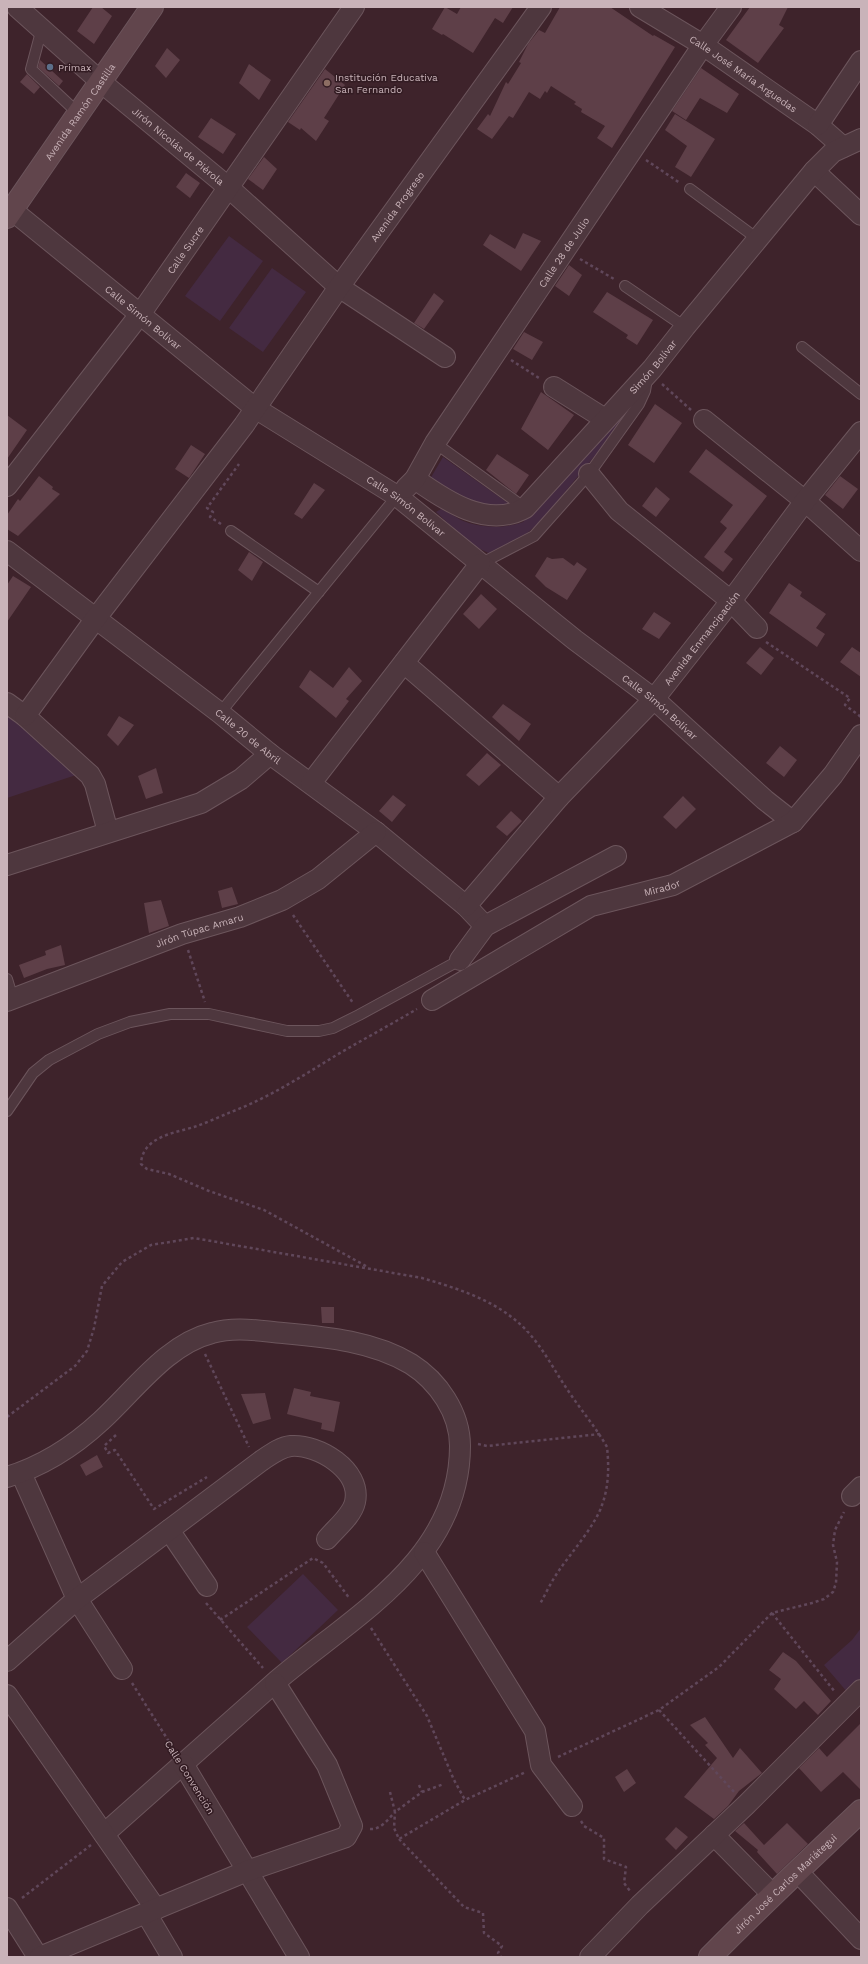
<svg xmlns="http://www.w3.org/2000/svg" width="868" height="1964" font-family="'Work Sans',sans-serif">
	<style>
		.green { fill: #442a41 }
		.building { fill: #5e3f48 }
		.lines { fill: none; stroke-linecap: round; stroke-linejoin: round }
		.lane-casing { stroke: #6c555c; stroke-width: 12 }
		.street-casing { stroke: #6c555c; stroke-width: 22 }
		.secondary-casing { stroke: #6c555c; stroke-width: 24 }
		.path { stroke: #60475a; stroke-width: 2.5; stroke-dasharray: 3 3; stroke-linecap: butt }
		.lane { stroke: #4e373e; stroke-width: 10 }
		.street { stroke: #4e373e; stroke-width: 20 }
		.secondary { stroke: #61454c; stroke-width: 22 }
		.service-dot { fill: #5c6f8a; stroke: #331c23; stroke-width: 1.5 }
		.education-dot { fill: #8d6e63; stroke: #331c23; stroke-width: 1.5 }
		.labels { text-anchor: middle; stroke-width: 3; stroke-linejoin: round; paint-order: stroke }
		.poi-label { font-size: 10px; fill: #c9b3b9; stroke: #331c23; text-anchor: start }
		.street-label { font-size: 10px; fill: #c9b3b9; stroke: #331c23 }
	</style>
	<rect width="100%" height="100%" fill="#3e232b"/>
	<!-- green -->
	<path class="green" d="M229 236 263 261 220 321 185 296Z
		M272 268 306 292 263 352 229 328Z
		M630 404 629 412 621 424 542 520 524 536 493 555 471 545 436 512 441 509C448 512 454 516 461 520 479 528 504 529 523 522L580 463Z
		M443 457 512 506C474 507 462 497 430 479Z
		M7 716 24 729 76 775 7 798Z
		M303 1574 338 1610 282 1663 247 1627Z
		M861 1628V1680L848 1693 824 1665 852 1640Z"/>
	<!-- building -->
	<path class="building" d="M93 7H101L112 16 94 44 77 31Z
		M445 7 457 14 461 7H513L503 23 495 18 473 53 443 34 442 35 432 29Z
		M560 7H610L653 36 654 35 675 47 612 148 597 138 605 126 581 112 582 109 574 104 576 102 551 86 547 93 545 91 540 99 529 92 513 118 509 116 492 139 477 129 488 114 490 116 506 82 508 84 521 63 519 62 528 44 539 30 545 33Z
		M750 7H788L779 25 784 28 758 63 726 40Z
		M167 48 180 60 166 78 155 66Z
		M40 60 63 81 59 86 38 67Z
		M249 64 271 80 259 100 239 83Z
		M701 68 739 94 727 113 700 98 686 120 672 111Z
		M325 69 345 85 324 118 329 121 316 141 301 128 300 130 288 122Z
		M27 74 40 87 34 94 20 82Z
		M675 114 715 139 691 177 675 167 687 146 665 130Z
		M211 118 236 134 223 154 198 137Z
		M264 157 277 169 263 190 248 179Z
		M186 173 200 183 190 198 176 187Z
		M523 233 541 241 521 271 483 245 490 234 515 249Z
		M569 265 582 275 569 296 555 286Z
		M607 292 653 320 637 345 626 338 628 335 593 312Z
		M434 293 444 301 424 329 414 323Z
		M524 332 543 342 532 360 513 349Z
		M541 392 574 415 548 450 521 429Z
		M655 404 682 423 654 463 628 445Z
		M7 415 27 430 7 459Z
		M191 445 205 454 189 478 175 469Z
		M706 449 767 496 724 552 733 559 723 572 704 557 727 528 720 522 733 505 689 472Z
		M497 454 529 475 516 494 486 470Z
		M39 476 53 487 52 489 60 494 18 536 7 529V515L18 499 20 501Z
		M840 476 858 489 843 509 825 495Z
		M314 483 325 490 302 519 294 514Z
		M656 487 670 499 656 517 642 506Z
		M249 552 263 562 252 581 238 570Z
		M547 557 552 559 563 558 574 566 577 562 587 569 567 600 546 587 535 576Z
		M13 576 31 587 7 622V585Z
		M789 583 802 592 800 596 826 614 816 628 825 634 817 647 769 613Z
		M481 594 497 609 479 629 463 614Z
		M654 612 671 623 659 639 642 629Z
		M760 647 774 658 761 675 746 663Z
		M852 647 861 653V677L840 662Z
		M349 667 362 681 346 699 349 701 336 718 299 687 310 670 333 688Z
		M503 704 531 724 519 741 492 717Z
		M119 716 134 725 118 746 107 735Z
		M780 746 797 760 784 777 766 763Z
		M487 753 501 765 479 786 466 775Z
		M156 768 163 793 146 799 138 776Z
		M393 795 406 805 392 822 379 811Z
		M683 796 696 809 676 829 663 817Z
		M511 811 522 821 507 836 496 827Z
		M232 887 238 904 222 908 218 891Z
		M161 900 169 926 149 933 144 903Z
		M61 945 65 965 47 969 24 978 19 965 46 955 45 951Z
		M321 1307H334V1323H322Z
		M294 1388 311 1392 310 1396 340 1402 334 1432 321 1429 322 1423 287 1414Z
		M265 1393 271 1419 253 1424 241 1394Z
		M97 1455 103 1467 86 1476 80 1465Z
		M783 1652 796 1661 831 1701 818 1715 804 1701 796 1709 774 1689 781 1679 769 1670Z
		M705 1717 733 1758 740 1748 762 1773 739 1791 728 1806 714 1819 684 1797 717 1758 705 1745 708 1743 690 1725Z
		M861 1723V1790L843 1772 821 1792 799 1768 819 1748 827 1757Z
		M627 1769 636 1783 624 1792 615 1777Z
		M744 1823 764 1845 787 1823 808 1844 777 1874 757 1852 758 1850 735 1831Z
		M676 1827 688 1837 676 1850 665 1839Z"/>
	<g class="lines">
		<defs>
			<path id="lane" d="M42 28 31 69 79 114
				M690 189 759 240
				M625 286 685 327
				M802 347 861 394
				M435 443 525 508
				M231 531 319 592
				M480 564 534 536 589 474 639 404 645 391 647 379
				M220 713 397 496
				M7 979 13 999
				M7 1111 33 1073 49 1060 98 1034 130 1022 170 1014H209L287 1031H319L333 1028 359 1015 460 960"/>
			<g id="street">
				<path id="s1" d="M17 7 101 82 228 187 339 287 445 357"/>
				<path id="s2" d="M640 7 703 45 818 125 843 147"/>
				<path d="M818 125 861 61"/>
				<path d="M814 171 861 215"/>
				<path id="s3" d="M7 206 255 408 397 496 575 640 654 699 765 800 793 822"/>
				<path d="M554 387 605 419"/>
				<path d="M704 420 805 501 861 551"/>
				<path d="M589 474 619 511 731 601 757 628"/>
				<path id="s4" d="M415 479C446 501 487 529 525 508L652 369 685 327 814 171 833 152 861 139"/>
				<path id="s5" d="M7 486 141 313 354 7"/>
				<path id="s6" d="M406 488 415 479 435 443 703 45 731 7"/>
				<path id="s7" d="M7 551 220 713 270 754 376 832 466 906 485 926"/>
				<path d="M404 663 559 797"/>
				<path d="M7 703 25 716 90 775 95 784 108 832"/>
				<path id="s8" d="M25 716 96 618 244 425 339 287 541 7"/>
				<path d="M311 783 480 564"/>
				<path d="M7 865 201 803 241 779 270 754"/>
				<path id="s9" d="M466 906 559 797 654 699 731 601 805 501 861 432"/>
				<path d="M460 960 485 926 616 856"/>
				<path id="s10" d="M432 1000 591 906 673 885 793 822 833 775 861 735"/>
				<path id="s11" d="M7 1001 182 934 240 917 282 900 318 879 376 832"/>
				<path d="M21 1473 77 1599 122 1669"/>
				<path d="M7 1477C43 1466 73 1447 101 1421 134 1391 167 1344 212 1333 236 1326 259 1331 283 1333 326 1337 373 1341 411 1364 438 1381 460 1413 460 1446 460 1562 349 1618 273 1684 217 1734 160 1784 104 1834"/>
				<path d="M852 1496 861 1487"/>
				<path d="M169 1530 207 1586"/>
				<path d="M424 1552 535 1731 541 1765 572 1806"/>
				<path d="M7 1661 77 1599 261 1461C270 1455 280 1447 291 1446 318 1444 362 1470 355 1502 352 1516 336 1528 327 1539"/>
				<path d="M7 1695 156 1909"/>
				<path d="M183 1764 299 1957"/>
				<path d="M714 1835 772 1894"/>
				<path d="M798 1872 861 1939"/>
				<path d="M7 1908 38 1957"/>
				<path d="M146 1913 172 1957"/>
				<path d="M40 1957 247 1871 346 1837 352 1826 327 1765 275 1683"/>
				<path d="M590 1957 640 1905 746 1805 861 1690"/>
			</g>
			<g id="secondary">
				<path id="s12" d="M7 217 152 7"/>
				<path id="s13" d="M710 1957C759 1907 810 1859 861 1811"/>
			</g>
		</defs>
		<!-- lane casing -->
		<use href="#lane" class="lane-casing"/>
		<!-- street casing -->
		<use href="#street" class="street-casing"/>
		<!-- secondary casing -->
		<use href="#secondary" class="secondary-casing"/>
		<!-- path -->
		<path class="path" d="M646 160 680 183
			M580 259 614 279
			M511 360 539 378
			M662 384 691 410
			M221 524 210 517 213 512 207 508 239 464
			M766 642 850 698 845 705 861 717
			M293 915 353 1003
			M188 950 205 1002
			M366 1266 264 1210 209 1191 169 1174 147 1169 141 1164C142 1137 174 1133 194 1127 206 1123 219 1117 231 1112 268 1098 301 1077 335 1056 362 1040 390 1025 417 1009
			M205 1354 249 1447
			M7 1417 75 1366 87 1351 94 1328 102 1286 122 1262 151 1245 194 1238 422 1278C459 1289 499 1301 527 1331 543 1348 554 1370 567 1389 580 1409 595 1426 607 1447 609 1466 609 1486 602 1505 596 1524 572 1552 560 1569 552 1580 546 1593 540 1604
			M116 1435 104 1446 108 1453 115 1450 154 1509 207 1477
			M478 1444 487 1446 600 1434
			M206 1603 263 1668
			M772 1613 835 1692
			M220 1620 313 1558 323 1563 350 1599
			M371 1628 427 1716 454 1780 465 1800
			M132 1683 173 1748
			M659 1710 735 1793
			M558 1757 659 1710 719 1667 772 1613 812 1603 824 1599 833 1592 836 1583 837 1562 833 1545 835 1530 844 1512
			M419 1785 422 1792
			M390 1792 395 1812 422 1792 444 1784
			M581 1821 584 1826 604 1838V1859L626 1867 624 1883 630 1891
			M370 1829C381 1830 388 1819 395 1812L394 1828 399 1839 465 1800 526 1772
			M399 1839 464 1907 483 1913 484 1933 502 1946 498 1953 501 1957
			M22 1898 91 1845"/>
		<!-- lane -->
		<use href="#lane" class="lane"/>
		<!-- street -->
		<use href="#street" class="street"/>
		<!-- secondary -->
		<use href="#secondary" class="secondary"/>
	</g>
	<!-- markers -->
	<circle class="service-dot" cx="50" cy="67" r="4"/>
	<circle class="education-dot" cx="327" cy="83" r="4"/>
	<g class="labels">
		<!-- poi labels -->
		<g class="poi-label">
			<text x="58" y="71">Primax</text>
			<text x="335" y="81">Institución Educativa<tspan x="335" dy="12">San Fernando</tspan></text>
		</g>
		<!-- street labels -->
		<g class="street-label">
			<text dy="4" stroke="none"><textPath href="#s2" startOffset="123">Calle José María Arguedas</textPath></text>
			<text dy="4" stroke="none"><textPath href="#s12" startOffset="128">Avenida Ramón Castilla</textPath></text>
			<text dy="4" stroke="none"><textPath href="#s1" startOffset="213">Jirón Nicolás de Piérola</textPath></text>
			<text dy="4" stroke="none"><textPath href="#s8" startOffset="631">Avenida Progreso</textPath></text>
			<text dy="4" stroke="none"><textPath href="#s5" startOffset="296">Calle Sucre</textPath></text>
			<text dy="4" stroke="none"><textPath href="#s6" startOffset="284">Calle 28 de Julio</textPath></text>
			<text dy="4" stroke="none"><textPath href="#s3" startOffset="176">Calle Simón Bolívar</textPath></text>
			<text dy="4" stroke="none"><textPath href="#s4" startOffset="311">Simón Bolívar</textPath></text>
			<text dy="4" stroke="none"><textPath href="#s3" startOffset="500">Calle Simón Bolívar</textPath></text>
			<text dy="4" stroke="none"><textPath href="#s9" startOffset="357">Avenida Enmancipación</textPath></text>
			<text dy="4" stroke="none"><textPath href="#s3" startOffset="824">Calle Simón Bolívar</textPath></text>
			<text dy="4" stroke="none"><textPath href="#s7" startOffset="304">Calle 20 de Abril</textPath></text>
			<text dy="4" stroke="none"><textPath href="#s10" startOffset="258">Mirador</textPath></text>
			<text dy="4" stroke="none"><textPath href="#s11" startOffset="205">Jirón Túpac Amaru</textPath></text>
			<text transform="translate(190 1777) rotate(58)" y="4">Calle Convención</text>
			<text dy="4" stroke="none"><textPath href="#s13" startOffset="105">Jirón José Carlos Mariátegui</textPath></text>
		</g>
	</g>
	<!-- border -->
	<rect width="868" height="1964" fill="none" stroke="#c9b3b9" stroke-width="16"/>
</svg>
